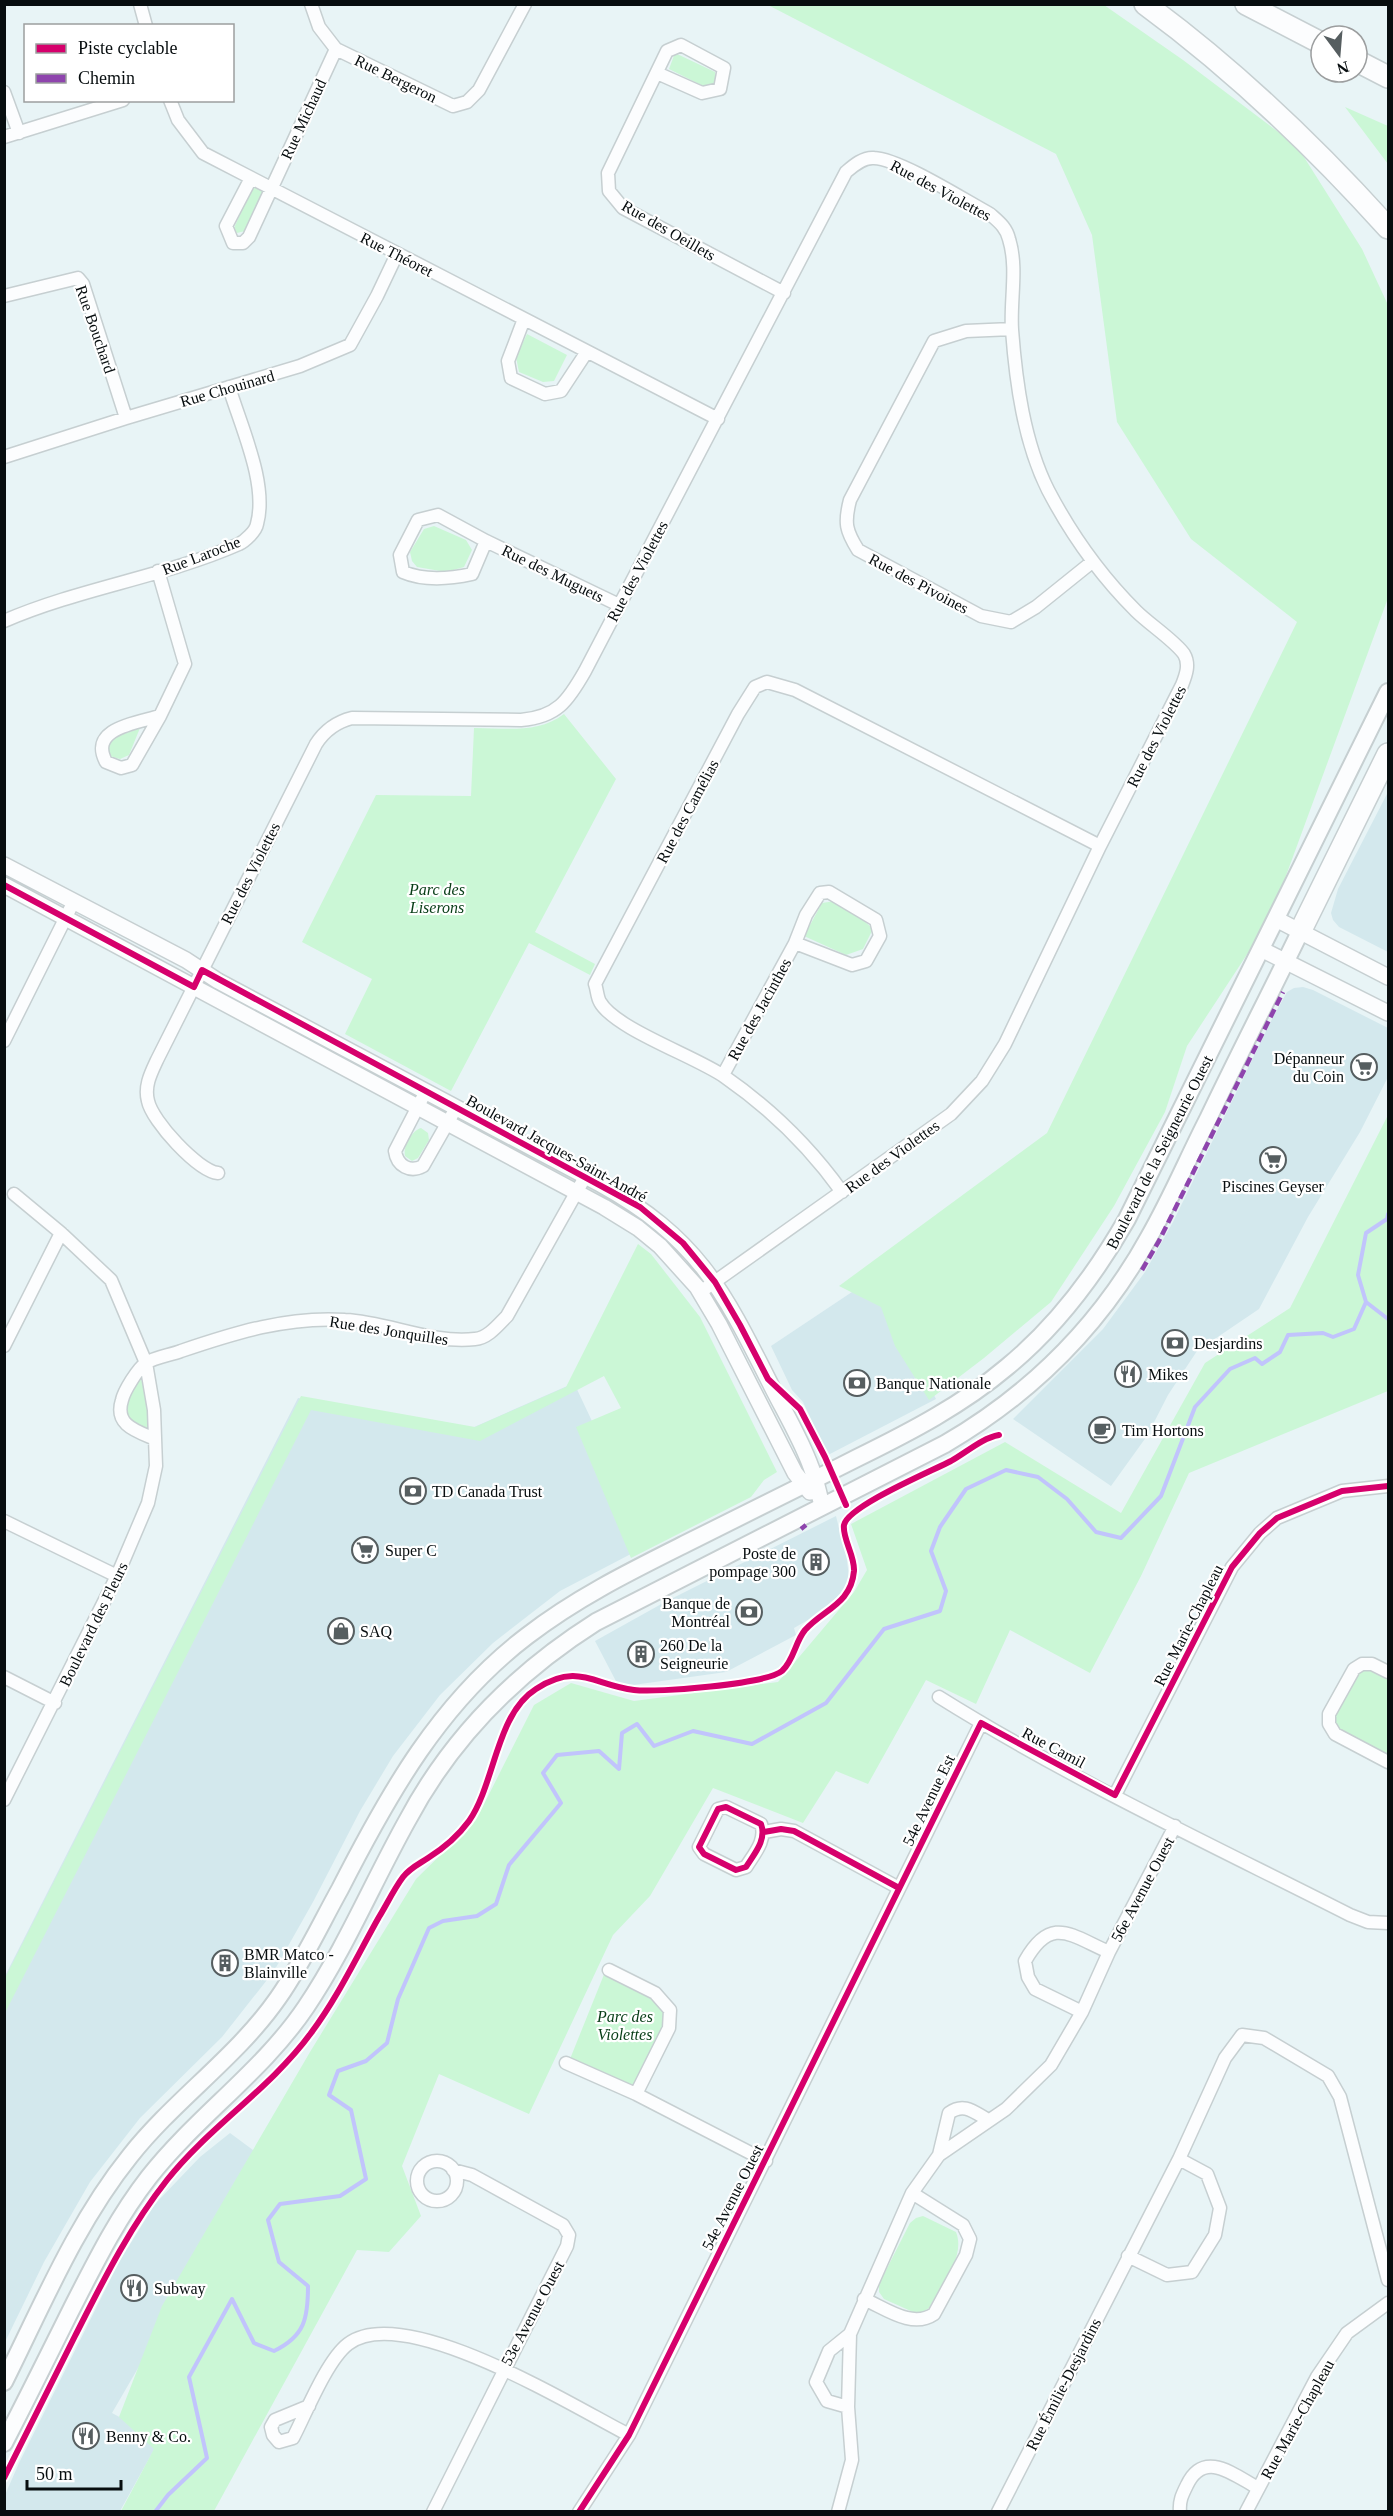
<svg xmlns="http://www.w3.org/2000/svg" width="1393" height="2516" font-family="Georgia,serif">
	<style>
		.built { fill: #d3e8ed }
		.green { fill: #cbf7d6 }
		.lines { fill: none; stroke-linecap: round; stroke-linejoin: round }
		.stream { stroke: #c1c4fc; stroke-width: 4 }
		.minor-casing { stroke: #c6cfd1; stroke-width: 15 }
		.tertiary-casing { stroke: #c6cfd1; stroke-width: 18 }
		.secondary-casing { stroke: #c6cfd1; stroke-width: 20 }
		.motorway-casing { stroke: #c6cfd1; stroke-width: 24 }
		.minor { stroke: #fcfdfe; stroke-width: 12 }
		.tertiary { stroke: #fcfdfe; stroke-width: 15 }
		.secondary { stroke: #fcfdfe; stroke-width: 16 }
		.motorway { stroke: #fcfdfe; stroke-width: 21 }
		.quiet { stroke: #8e44ad; stroke-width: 4.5; stroke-dasharray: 9 4.5; stroke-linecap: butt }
		.cycleway-casing { stroke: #fff; stroke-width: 10 }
		.cycleway { stroke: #d6006c; stroke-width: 6 }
		.labels { text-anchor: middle; stroke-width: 4.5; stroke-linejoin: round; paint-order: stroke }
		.street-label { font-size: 16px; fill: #070d0f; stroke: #fff }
		.park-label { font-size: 16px; font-style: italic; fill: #073d16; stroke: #fff }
		.poi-label { font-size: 16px; fill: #070d0f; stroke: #fff; text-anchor: start }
	</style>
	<rect width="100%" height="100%" fill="#e8f4f6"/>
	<!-- built -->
	<path class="built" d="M1388 792V952L1339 927 1333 920 1331 913 1338 889Z
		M1303 987 1313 990 1388 1028V1077L1360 1132 1308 1217 1259 1309 1197 1351 1168 1395 1147 1436 1111 1486 1013 1419 1103 1329 1145 1272 1173 1222 1272 1019 1287 992 1294 988Z
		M873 1278 936 1399 828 1455 803 1402 792 1390 771 1346Z
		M574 1383 650 1544 560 1591 493 1643 440 1695 393 1756 360 1811 313 1902 274 1971 222 2037 140 2118 90 2182 44 2262 5 2342V1976L298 1398 472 1428Z
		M836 1516 847 1560 849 1578 842 1593 829 1608 794 1628 796 1635 726 1672 619 1687 595 1641 665 1602Z
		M230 2133 261 2156 112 2413 160 2439 120 2511 5 2512V2495L19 2463 119 2262 155 2204 200 2157Z"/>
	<!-- green -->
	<path class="green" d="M768 5H1104L1183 60 1297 146 1362 249 1388 305V598L1280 892 1263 930 1187 1046 1165 1112 1114 1206 1051 1302 984 1358 929 1400 895 1346 881 1307 839 1286 1047 1133 1297 622 1191 539 1117 422 1092 235 1056 154Z
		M675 53 715 72 716 80 712 85 703 86 669 69Z
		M1345 107 1388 126V164Z
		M253 186 263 191 245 231 237 233 234 228Z
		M527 334 567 355 554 381 543 382 519 372 516 357Z
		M434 526 466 540 472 550 464 567 446 572 417 567 412 561 410 552 424 529Z
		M564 714 616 779 535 932 595 964 590 975 529 943 451 1091 345 1034 372 979 302 942 376 795 471 796 474 728C506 728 538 734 564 714Z
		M140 728 129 755 120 759 109 756 107 749 110 739Z
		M835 901 860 917 873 929 863 949 846 955 804 936 822 903Z
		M1388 1115V1391L1189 1473 1141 1576 1090 1673 1010 1630 976 1704 926 1680 868 1784 836 1771 803 1823 713 1788 650 1896 613 1935 529 2114 439 2074 402 2166 421 2216 389 2252 357 2250 214 2511H121L154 2449 119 2417 162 2306 310 2052 416 1879 476 1820 534 1705 571 1683 634 1701 778 1682 854 1592 867 1570 851 1524 1005 1442 1121 1513 1205 1363 1290 1308Z
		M421 1128 428 1133 429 1140 418 1158 412 1161 405 1156C403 1147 411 1131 421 1128Z
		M638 1244 651 1254 700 1317 777 1472 764 1480 751 1497 631 1558 576 1427 621 1408 604 1376 480 1441 311 1410 5 2013V1978L301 1396 475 1427 566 1387Z
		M140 1375 149 1409 151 1433 128 1424C121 1406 130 1390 140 1375Z
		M1362 1664 1388 1672V1762L1329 1724Z
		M605 1972 650 1990 667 2008V2027L635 2094 568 2064Z
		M923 2216 956 2232C966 2256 941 2286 929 2308L921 2313 913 2312 884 2299 879 2292V2284L910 2223 916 2218Z"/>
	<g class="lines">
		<!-- stream -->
		<path class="stream" d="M1366 1302 1388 1319
			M155 2512 168 2495 207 2458 189 2377 232 2299 254 2343 274 2351C305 2336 308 2318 308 2286L279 2262 268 2220 280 2204 340 2196 366 2179 351 2110 329 2095 338 2071 366 2061 387 2043 398 1999 429 1928 443 1921 477 1916 496 1904 509 1865 561 1803 543 1773 557 1755 599 1751 619 1769 622 1733 637 1724 654 1746 693 1731 752 1744 826 1703 884 1629 940 1611 946 1591 931 1551 940 1527 966 1489 1006 1470 1038 1477 1067 1499 1096 1532 1121 1538 1161 1496 1195 1407 1230 1369 1255 1358 1262 1364 1280 1352 1288 1335 1323 1333 1333 1337 1354 1329 1366 1302 1358 1275 1366 1233 1387 1219 1388 1214"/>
		<defs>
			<path id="minor" d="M140 4 146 26
				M311 4 319 27 336 49 453 106 467 102 479 90 525 4
				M657 73 702 93 720 89 724 68 681 45 667 51 608 173 609 191 623 208 784 293
				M4 92 19 133
				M170 100 178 120 203 153 718 419
				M4 137 123 100
				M251 178 226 226 233 243H243L249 237 336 49
				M4 296 78 278 83 284 126 418
				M524 319 508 361 511 378 545 394 561 391 586 353
				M1012 329 966 331 934 341 850 500C844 523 846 531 858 550L981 616 1011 622 1036 607 1092 562
				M4 457 126 418 300 366 350 345 377 296 397 254
				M486 541 472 574C449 579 424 581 403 572L400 555 418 520 438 515 486 541 619 605
				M158 571 185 664 160 716 132 765 121 768 106 762C88 728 137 723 160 716
				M4 621C80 588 164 577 239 544 245 541 256 531 257 524 268 484 241 427 229 387
				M4 1041 74 901
				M723 1075 795 943 806 915 820 893 829 892 876 920 880 936 866 961 852 965 795 943
				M426 1091 395 1151C397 1166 410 1173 423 1166L456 1108
				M218 1173C198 1171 152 1121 148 1101 144 1086 151 1073 157 1060L316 744C325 730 336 722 352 718L521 720C557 717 568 701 585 671L846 172C853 166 863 157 874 158 900 159 964 200 990 214 999 222 1006 227 1009 239 1018 268 1010 300 1012 330 1016 383 1024 442 1048 490 1071 534 1101 576 1136 611 1149 624 1175 641 1184 654 1190 664 1186 675 1182 685L1100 846 1005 1044 982 1081 951 1114 706 1288
				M842 1192C809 1146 771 1109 725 1077 697 1057 615 1029 600 1002 597 997 597 989 595 984L738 714 755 687 767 682 795 690 1100 846
				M4 1346 61 1233
				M155 1439C136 1431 114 1425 122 1400 124 1391 138 1368 146 1363 155 1357 171 1355 181 1351 234 1333 288 1316 345 1320 388 1322 431 1344 475 1339 488 1338 498 1325 507 1316L585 1177
				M4 1521 117 1576
				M1388 1672 1372 1664H1362L1354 1669 1329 1714V1724L1335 1734 1388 1762
				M4 1677 55 1703
				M939 1697C1070 1779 1212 1845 1350 1915L1368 1922 1388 1923
				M1115 1795 1232 1567 1260 1533 1277 1518 1342 1491 1388 1486
				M4 1800 117 1576 148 1503 156 1466 154 1410 146 1363 111 1280 61 1233 14 1194
				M726 1807 761 1824C767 1840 754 1854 746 1867L736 1870 704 1854 699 1847 718 1809Z
				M764 1832 781 1829 794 1831 899 1888
				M609 1970 655 1993 670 2010 669 2028 636 2094
				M1082 2012 1035 1989 1028 1977 1025 1961C1051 1915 1070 1935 1109 1952
				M566 2063 636 2094 766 2161
				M939 2155 949 2113C964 2102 974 2112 988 2120
				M417 2181a20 20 0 1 1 40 0a20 20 0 1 1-40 0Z
				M1128 2256 1167 2275 1192 2272 1215 2235 1220 2208 1207 2174 1179 2159
				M864 2299C885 2308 912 2329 934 2314L966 2255 970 2239 963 2225 912 2193
				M309 2406 275 2420 271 2427 273 2435 279 2442 293 2438C306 2413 327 2360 348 2344 404 2301 574 2407 629 2435
				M848 2407 827 2401 816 2382 829 2351 850 2334
				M433 2512 567 2246 569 2235 563 2225 472 2175 453 2170
				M579 2512 629 2435 981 1723
				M838 2512 852 2460 848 2407 850 2334 912 2193 939 2155 1006 2109 1051 2065 1082 2012 1109 1952 1175 1826
				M998 2512 1179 2159 1225 2058 1242 2035 1264 2038 1328 2076 1340 2097 1388 2280
				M1180 2512C1179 2501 1182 2495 1187 2485 1204 2449 1234 2475 1258 2488
				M1246 2512 1317 2377 1347 2333 1388 2303"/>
			<path id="tertiary" d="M4 865 186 960 218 981 600 1184C698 1238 723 1290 771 1385 784 1411 801 1439 811 1467 816 1479 819 1493 822 1506
				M4 885 604 1207 638 1228 660 1246 697 1287 719 1324 795 1473 810 1492
				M1276 919 1388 977
				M1261 949 1388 1013"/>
			<path id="secondary" d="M4 2382C42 2306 76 2223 130 2156 175 2099 237 2057 278 1998 302 1964 320 1925 340 1889 389 1793 440 1702 527 1636 576 1598 631 1571 685 1544 743 1515 800 1487 857 1458 910 1432 962 1405 1007 1367 1057 1326 1095 1275 1127 1219L1388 692
				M4 2443C27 2399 49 2354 71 2310 95 2263 117 2218 149 2177 197 2116 263 2071 306 2007 345 1949 373 1882 407 1821 451 1738 517 1672 596 1622L945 1444C1031 1394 1101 1324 1149 1237 1171 1199 1188 1158 1208 1119 1238 1056 1270 994 1300 932"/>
			<path id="motorway" d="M1145 4C1235 70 1314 146 1388 228
				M1246 4 1321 43
				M1357 61 1388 77
				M1300 932 1388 754"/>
		</defs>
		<!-- minor casing -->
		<use href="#minor" class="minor-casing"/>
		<!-- tertiary casing -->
		<use href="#tertiary" class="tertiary-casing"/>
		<!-- secondary casing -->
		<use href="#secondary" class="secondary-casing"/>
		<!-- motorway casing -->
		<use href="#motorway" class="motorway-casing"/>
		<!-- minor -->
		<use href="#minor" class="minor"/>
		<!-- tertiary -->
		<use href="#tertiary" class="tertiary"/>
		<!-- secondary -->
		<use href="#secondary" class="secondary"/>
		<!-- motorway -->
		<use href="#motorway" class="motorway"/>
		<!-- quiet -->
		<path class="quiet" d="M1142 1270 1159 1241 1283 992
			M801 1529 806 1525"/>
		<defs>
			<path id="cycleway" d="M4 885 194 987 202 970 640 1207 683 1243 715 1282 740 1325 768 1379 800 1409 825 1457 846 1505
				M726 1807 761 1824C767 1840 754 1854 746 1867L736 1870 704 1854 699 1847 718 1809Z
				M764 1832 781 1829 794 1831 899 1888
				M4 2478C28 2430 52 2383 75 2336 103 2281 129 2228 167 2180 210 2126 270 2089 311 2033 338 1997 357 1956 379 1917 387 1904 394 1889 403 1877 410 1868 419 1864 428 1858 444 1848 458 1836 469 1821 495 1784 496 1714 536 1689 578 1662 594 1685 634 1690 657 1693 766 1684 782 1671 794 1660 795 1642 805 1630 824 1609 851 1604 854 1571 855 1556 842 1538 844 1525 848 1506 932 1471 951 1461 967 1452 982 1438 999 1435
				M579 2512 629 2435 981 1723 1115 1795 1232 1567 1260 1533 1277 1518 1342 1491 1388 1486"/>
		</defs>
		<!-- cycleway casing -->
		<use href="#cycleway" class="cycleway-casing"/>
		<!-- cycleway -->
		<use href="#cycleway" class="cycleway"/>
	</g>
	<!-- icons -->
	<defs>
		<symbol id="supermarket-ring" viewBox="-11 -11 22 22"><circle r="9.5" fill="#fff" stroke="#565e60" stroke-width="1.5"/><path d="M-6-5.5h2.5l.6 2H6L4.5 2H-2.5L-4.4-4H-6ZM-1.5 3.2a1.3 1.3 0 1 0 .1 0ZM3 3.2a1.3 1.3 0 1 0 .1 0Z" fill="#565e60"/></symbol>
		<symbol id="bank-ring" viewBox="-11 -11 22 22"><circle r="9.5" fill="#fff" stroke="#565e60" stroke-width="1.5"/><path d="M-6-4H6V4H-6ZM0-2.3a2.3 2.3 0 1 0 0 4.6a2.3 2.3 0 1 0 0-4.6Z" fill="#565e60"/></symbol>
		<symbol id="restaurant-ring" viewBox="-11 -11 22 22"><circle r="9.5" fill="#fff" stroke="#565e60" stroke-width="1.5"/><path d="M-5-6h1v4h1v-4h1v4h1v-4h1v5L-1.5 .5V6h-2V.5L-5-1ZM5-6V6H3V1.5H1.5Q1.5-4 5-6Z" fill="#565e60"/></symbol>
		<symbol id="cafe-ring" viewBox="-11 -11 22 22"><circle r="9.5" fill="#fff" stroke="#565e60" stroke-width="1.5"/><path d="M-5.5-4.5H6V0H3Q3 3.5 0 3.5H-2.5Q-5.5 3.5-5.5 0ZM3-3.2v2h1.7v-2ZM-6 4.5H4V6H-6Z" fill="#565e60"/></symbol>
		<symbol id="building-ring" viewBox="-11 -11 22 22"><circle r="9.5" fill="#fff" stroke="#565e60" stroke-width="1.5"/><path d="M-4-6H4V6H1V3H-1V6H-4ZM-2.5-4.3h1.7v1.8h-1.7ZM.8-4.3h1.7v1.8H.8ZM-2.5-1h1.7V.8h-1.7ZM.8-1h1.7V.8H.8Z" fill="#565e60"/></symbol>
		<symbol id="shop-ring" viewBox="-11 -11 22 22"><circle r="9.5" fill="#fff" stroke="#565e60" stroke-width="1.5"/><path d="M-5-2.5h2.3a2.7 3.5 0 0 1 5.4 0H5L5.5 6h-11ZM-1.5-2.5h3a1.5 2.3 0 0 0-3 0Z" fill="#565e60"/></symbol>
	</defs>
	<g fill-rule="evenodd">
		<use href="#supermarket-ring" x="1349" y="1052" width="30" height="30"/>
		<use href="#supermarket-ring" x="1258" y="1145" width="30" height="30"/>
		<use href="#bank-ring" x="1160" y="1328" width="30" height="30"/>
		<use href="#restaurant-ring" x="1113" y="1359" width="30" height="30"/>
		<use href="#bank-ring" x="842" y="1368" width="30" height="30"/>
		<use href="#cafe-ring" x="1087" y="1415" width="30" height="30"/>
		<use href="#bank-ring" x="398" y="1476" width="30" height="30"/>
		<use href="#supermarket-ring" x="350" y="1535" width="30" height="30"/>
		<use href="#building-ring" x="801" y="1547" width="30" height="30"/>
		<use href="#bank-ring" x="734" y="1597" width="30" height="30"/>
		<use href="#shop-ring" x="326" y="1616" width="30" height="30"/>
		<use href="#building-ring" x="626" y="1639" width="30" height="30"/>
		<use href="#building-ring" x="210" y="1948" width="30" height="30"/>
		<use href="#restaurant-ring" x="119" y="2273" width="30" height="30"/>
		<use href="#restaurant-ring" x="71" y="2421" width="30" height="30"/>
	</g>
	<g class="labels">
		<!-- street labels -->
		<g class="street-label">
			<text transform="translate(396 78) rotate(26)" y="6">Rue Bergeron</text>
			<text transform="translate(303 119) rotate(-65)" y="6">Rue Michaud</text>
			<text transform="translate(941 190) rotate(28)" y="6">Rue des Violettes</text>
			<text transform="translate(669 230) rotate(30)" y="6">Rue des Oeillets</text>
			<text transform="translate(397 254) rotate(27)" y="6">Rue Théoret</text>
			<text transform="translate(96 329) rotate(71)" y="6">Rue Bouchard</text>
			<text transform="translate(227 388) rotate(-16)" y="6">Rue Chouinard</text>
			<text transform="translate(201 555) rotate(-21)" y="6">Rue Laroche</text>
			<text transform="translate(637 571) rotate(-62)" y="6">Rue des Violettes</text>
			<text transform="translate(553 573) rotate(26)" y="6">Rue des Muguets</text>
			<text transform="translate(919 583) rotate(28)" y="6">Rue des Pivoines</text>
			<text transform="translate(1156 736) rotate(-63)" y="6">Rue des Violettes</text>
			<text transform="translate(687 811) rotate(-62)" y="6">Rue des Camélias</text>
			<text transform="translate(250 873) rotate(-63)" y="6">Rue des Violettes</text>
			<text transform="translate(759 1009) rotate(-61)" y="6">Rue des Jacinthes</text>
			<text transform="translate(557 1148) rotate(29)" y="6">Boulevard Jacques-Saint-André</text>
			<text transform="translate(1159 1152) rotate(-63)" y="6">Boulevard de la Seigneurie Ouest</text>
			<text transform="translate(892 1156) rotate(-36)" y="6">Rue des Violettes</text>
			<text transform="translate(389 1330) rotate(9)" y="6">Rue des Jonquilles</text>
			<text transform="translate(93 1624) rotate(-64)" y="6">Boulevard des Fleurs</text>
			<text transform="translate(1188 1625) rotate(-63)" y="6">Rue Marie-Chapleau</text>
			<text transform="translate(1054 1747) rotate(28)" y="6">Rue Camil</text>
			<text transform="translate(928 1800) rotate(-64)" y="6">54e Avenue Est</text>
			<text transform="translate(1142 1889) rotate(-62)" y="6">56e Avenue Ouest</text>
			<text transform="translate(732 2197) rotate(-63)" y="6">54e Avenue Ouest</text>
			<text transform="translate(532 2313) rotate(-62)" y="6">53e Avenue Ouest</text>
			<text transform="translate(1063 2384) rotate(-63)" y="6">Rue Émilie-Desjardins</text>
			<text transform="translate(1297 2419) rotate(-61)" y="6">Rue Marie-Chapleau</text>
		</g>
		<!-- park labels -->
		<g class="park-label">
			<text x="437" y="895">Parc des<tspan x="437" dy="18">Liserons</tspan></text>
			<text x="625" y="2022">Parc des<tspan x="625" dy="18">Violettes</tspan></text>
		</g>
		<!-- poi labels -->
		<g class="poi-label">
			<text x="1344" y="1064" text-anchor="end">Dépanneur<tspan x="1344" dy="18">du Coin</tspan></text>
			<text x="1273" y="1192" text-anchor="middle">Piscines Geyser</text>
			<text x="1194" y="1349">Desjardins</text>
			<text x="1148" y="1380">Mikes</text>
			<text x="876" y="1389">Banque Nationale</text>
			<text x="1122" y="1436">Tim Hortons</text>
			<text x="432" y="1497">TD Canada Trust</text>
			<text x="385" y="1556">Super C</text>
			<text x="796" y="1559" text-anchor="end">Poste de<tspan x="796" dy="18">pompage 300</tspan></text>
			<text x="730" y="1609" text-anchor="end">Banque de<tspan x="730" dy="18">Montréal</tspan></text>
			<text x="360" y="1637">SAQ</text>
			<text x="660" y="1651">260 De la<tspan x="660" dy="18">Seigneurie</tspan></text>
			<text x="244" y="1960">BMR Matco -<tspan x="244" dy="18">Blainville</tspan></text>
			<text x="154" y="2294">Subway</text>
			<text x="106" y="2442">Benny &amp; Co.</text>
		</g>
	</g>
	<!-- border -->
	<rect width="1393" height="2516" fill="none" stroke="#070d0f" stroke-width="12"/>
	<!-- legend -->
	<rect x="24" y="24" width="210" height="78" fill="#ffffff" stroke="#9c9e9f" stroke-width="1.5"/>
	<rect x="36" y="44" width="30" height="9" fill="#d6006c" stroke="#9c9e9f" stroke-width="1.5"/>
	<text x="78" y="54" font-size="18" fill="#070d0f">Piste cyclable</text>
	<rect x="36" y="74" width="30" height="9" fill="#8e44ad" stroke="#9c9e9f" stroke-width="1.5"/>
	<text x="78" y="84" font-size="18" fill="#070d0f">Chemin</text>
	<!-- north arrow -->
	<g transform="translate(1339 54) rotate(164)"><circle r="28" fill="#ffffff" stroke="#9c9e9f" stroke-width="1.5"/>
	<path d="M0-4.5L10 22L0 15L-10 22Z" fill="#565e60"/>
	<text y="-9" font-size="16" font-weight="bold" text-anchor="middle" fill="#070d0f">N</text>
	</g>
	<!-- scale -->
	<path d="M27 2480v9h94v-9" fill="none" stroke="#070d0f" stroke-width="3"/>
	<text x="36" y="2480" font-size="18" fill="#070d0f" stroke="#ffffff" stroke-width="4.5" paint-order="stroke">50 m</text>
</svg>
